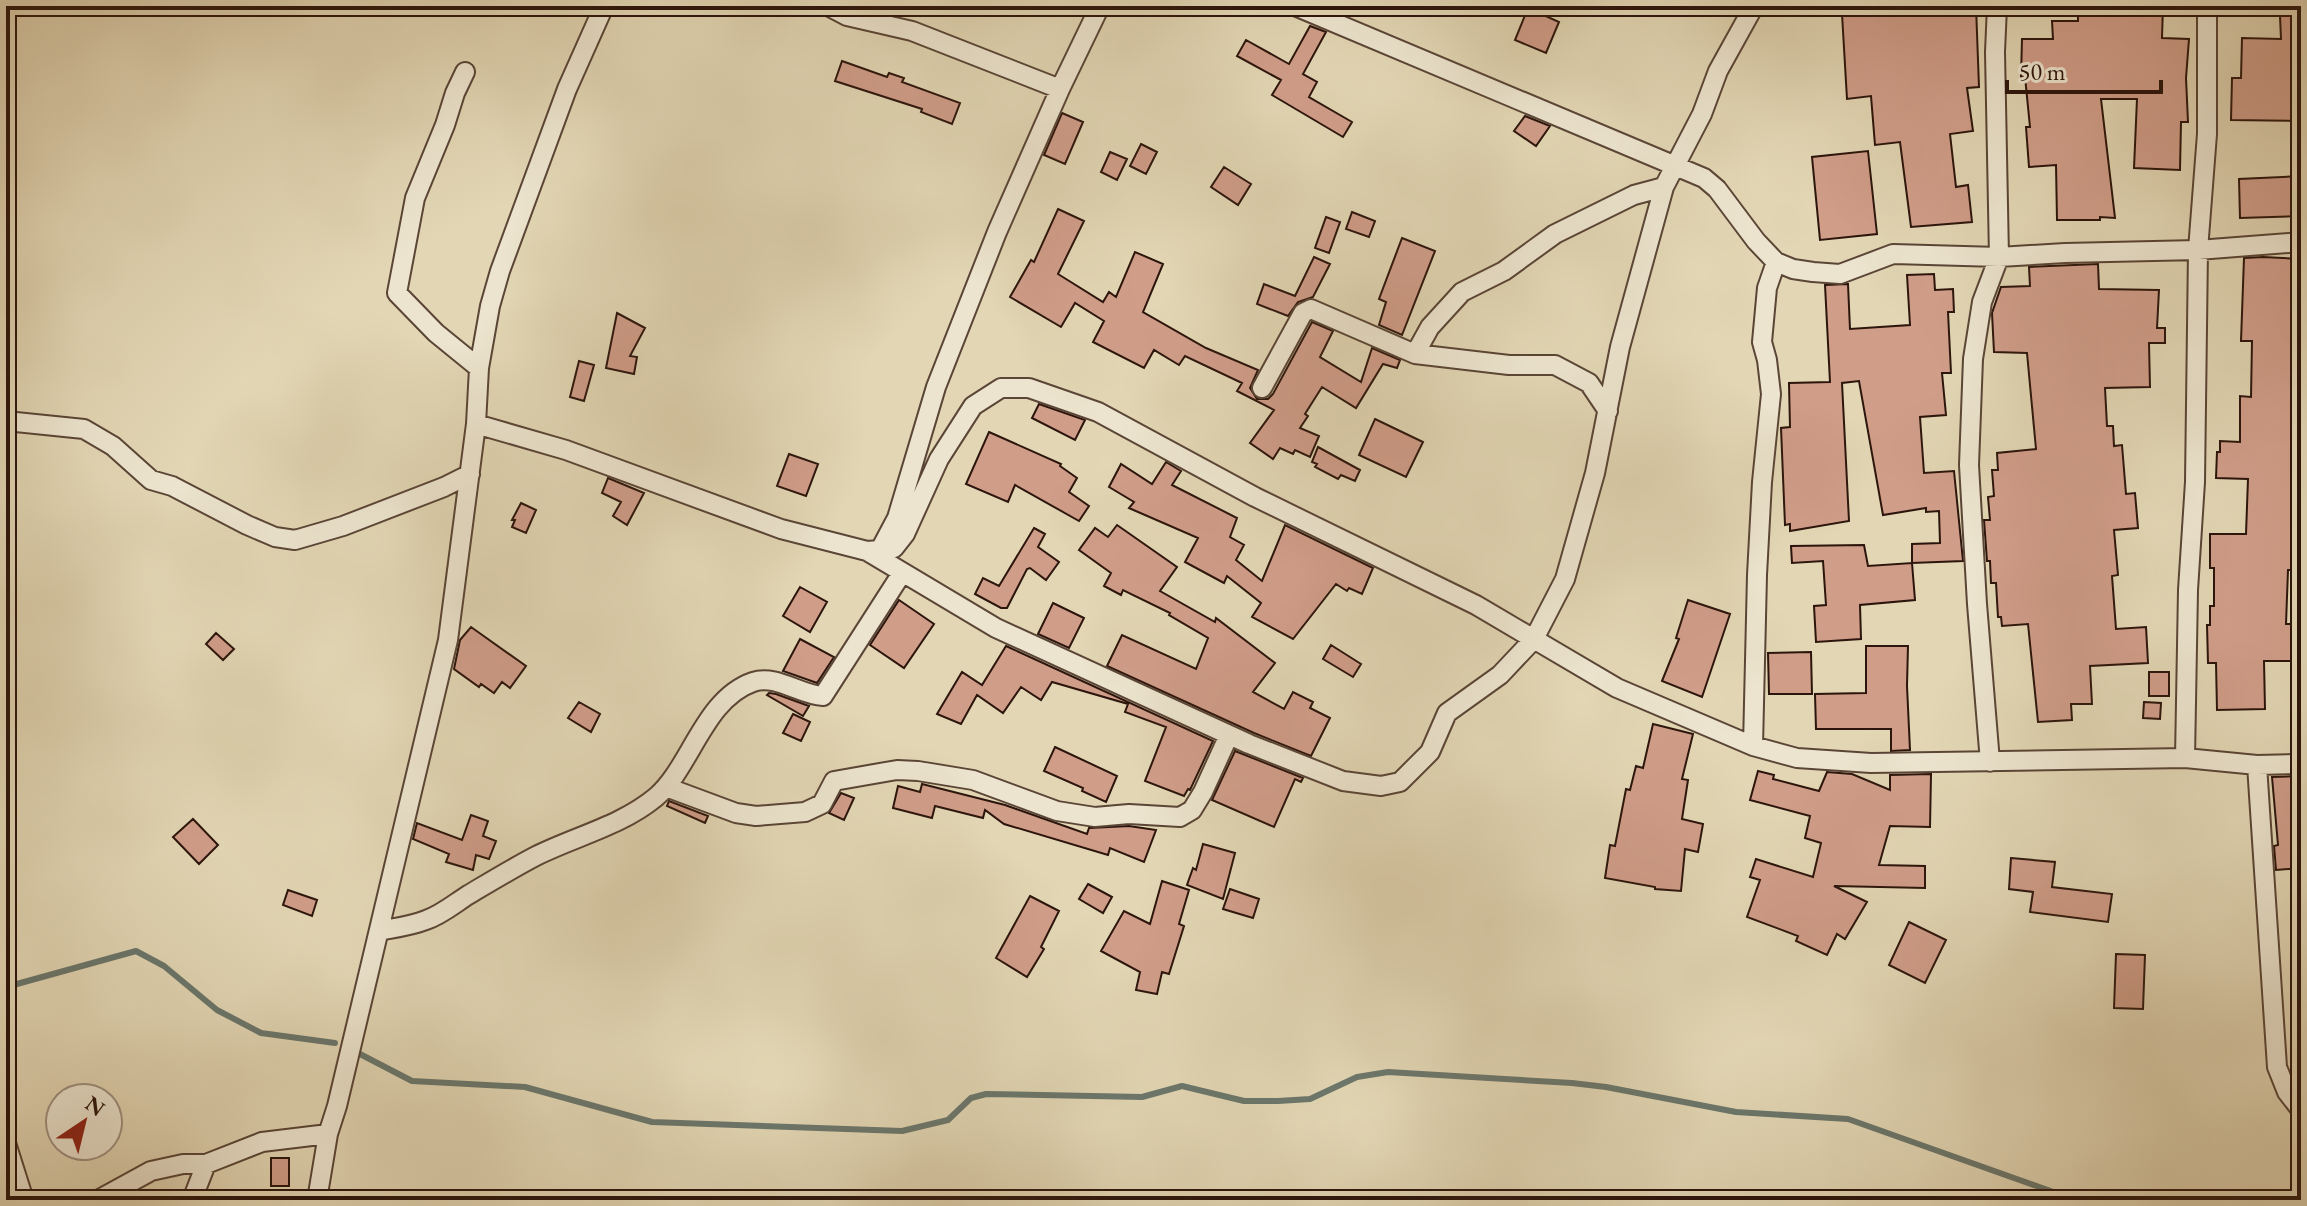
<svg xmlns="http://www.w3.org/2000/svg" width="2307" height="1206" font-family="'EB Garamond',serif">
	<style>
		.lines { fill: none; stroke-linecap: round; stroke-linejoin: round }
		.stream { stroke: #6b776c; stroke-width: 6 }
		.building { fill: #d09d89; stroke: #2c150c; stroke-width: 2 }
		.minor-casing { stroke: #5a4536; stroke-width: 22 }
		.minor { stroke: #ece4ce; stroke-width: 18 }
	</style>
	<rect width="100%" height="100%" fill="#e2d6b4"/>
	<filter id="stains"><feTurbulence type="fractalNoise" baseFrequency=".0025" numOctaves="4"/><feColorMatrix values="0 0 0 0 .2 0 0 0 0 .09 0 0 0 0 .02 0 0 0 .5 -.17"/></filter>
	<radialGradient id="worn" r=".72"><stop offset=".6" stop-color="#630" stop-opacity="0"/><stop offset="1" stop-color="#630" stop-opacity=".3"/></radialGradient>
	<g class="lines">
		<!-- stream -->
		<path class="stream" d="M6 987 136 951 164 966 217 1010 261 1033 335 1043
			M358 1053 412 1081 525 1087 652 1122 902 1131 948 1120 971 1098 986 1094 1142 1097 1182 1086 1244 1101H1278L1310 1099 1357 1077 1388 1072 1572 1083 1606 1087 1736 1112 1848 1119 2076 1200 2289 1196"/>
	</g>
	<!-- building -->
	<path class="building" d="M1939 6H1976L1979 87 1967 88 1973 131 1950 134 1956 187 1968 185 1972 222 1911 227 1900 142 1875 145 1871 96 1847 99 1842 14Z
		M2078 6H2163L2162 38 2189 39 2186 78 2188 122H2181L2180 170 2134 168 2137 99H2101L2115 218 2100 217V220H2057L2056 165 2029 167 2026 127H2030L2025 77H2021L2022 39H2053L2052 21H2078Z
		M1528 8 1559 22 1546 53 1515 40Z
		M2280 16H2301V121L2231 120 2232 78H2241L2242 38 2281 39Z
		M1310 26 1326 32 1303 74 1317 82 1309 97 1352 122 1343 137 1272 95 1281 80 1237 56 1246 40 1289 64Z
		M842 61 887 77 889 73 904 78 902 82 960 103 952 124 921 112 922 109 835 81Z
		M1062 113 1083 122 1065 164 1044 155Z
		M1525 116 1550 126 1536 146 1514 131Z
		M1141 144 1157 152 1146 174 1130 166Z
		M1868 151 1877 234 1820 240 1812 157Z
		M1110 152 1127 159 1117 180 1101 172Z
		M1224 167 1251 184 1238 205 1211 187Z
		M2301 176V216L2240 218 2239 179Z
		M1058 209 1084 221 1058 274 1103 302 1109 292 1116 297 1135 252 1163 264 1143 312 1206 348 1258 370 1250 388 1257 399H1268L1273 394 1312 322 1333 331 1320 357 1361 382 1372 348 1400 360 1397 368 1383 364 1356 408 1322 387 1305 414 1308 416 1300 428 1319 436 1310 457 1295 450 1293 454 1280 448 1273 459 1250 443 1274 410 1237 391 1242 383 1185 356 1179 365 1154 350 1144 368 1093 342 1104 321 1075 303 1061 327 1010 297 1031 260 1034 262Z
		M1352 212 1375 221 1369 237 1346 229Z
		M1326 217 1340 222 1329 253 1315 248Z
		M1402 238 1435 251 1402 335 1379 325 1386 302 1379 299Z
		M1314 257 1330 264 1313 297 1298 302 1288 316 1257 304 1264 284 1295 296Z
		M2263 257 2301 259V570H2288L2286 624H2291V661H2264L2265 709 2217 710 2216 663H2208L2207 625H2210V606H2214V568H2210V534H2246L2248 479 2216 478 2217 452H2220V441L2240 442V396L2251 397 2252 341H2241L2244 258Z
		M2098 264 2099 289 2159 290 2157 328H2165V343H2149L2150 387 2105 388 2107 426H2113L2114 446 2122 445 2126 494 2135 493 2138 528 2114 530 2118 575 2112 576 2116 629 2146 627 2148 663 2090 666 2092 704H2071L2072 720 2038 722 2028 624 2002 626 2001 617H1998L1996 583H1991L1990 561H1987L1984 520H1990L1988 497 1994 496 1992 470H1998L1997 453 2036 449 2027 353 1994 352 1992 313 2001 287 2030 286 2029 267Z
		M1934 274 1935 290 1953 289 1954 312H1948L1951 373H1942L1946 415 1920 417 1924 473 1954 471 1963 561 1912 563V544L1940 543 1939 511 1926 512V508L1883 515 1859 381 1842 383 1849 521 1790 531V524L1785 525 1781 428 1790 427 1789 383 1830 382 1825 285 1848 284 1850 329 1910 325 1907 275Z
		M617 313 645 328 630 356 637 357 634 374 606 368Z
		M579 361 594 365 584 401 570 397Z
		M1039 404 1085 420 1075 440 1032 418Z
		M1375 419 1423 442 1406 477 1359 455Z
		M989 432 1061 464 1060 466 1077 478 1069 492 1089 506 1079 521 1015 485 1008 502 966 484Z
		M1318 447 1360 470 1355 481 1341 475 1338 479 1315 467 1317 464 1312 462Z
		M789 454 818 464 806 496 777 486Z
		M1166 462 1181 471 1172 485 1237 518 1230 537 1244 545 1236 560 1262 581 1285 525 1373 568 1362 594 1349 588 1347 591 1336 584 1293 639 1252 617 1261 603 1227 576 1224 583 1185 562 1198 538 1129 508 1134 502 1109 487 1121 464 1152 484Z
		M608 478 644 493 627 525 613 516 621 502 602 493Z
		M521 503 536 510 526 533 512 527 515 520H512Z
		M1117 525 1177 567 1160 591 1215 622 1216 618 1275 663 1253 692 1284 709 1293 692 1313 702 1310 708 1330 718 1311 756 1254 733 1107 666 1122 635 1196 669 1208 638 1169 615 1170 613 1123 590 1121 595 1104 586 1111 573 1079 550 1095 528 1108 537Z
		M1034 528 1045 534 1038 547 1059 562 1046 580 1030 568 1027 569 1007 608H1001L975 594 983 578 999 586Z
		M1864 545 1868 566 1912 563 1915 600 1860 605 1861 639 1816 642 1814 606 1826 605 1823 561 1792 563 1791 546Z
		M800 587 827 602 810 632 783 616Z
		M899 600 934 624 904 668 870 645Z
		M1688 600 1730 614 1702 697 1662 681 1679 639 1676 638Z
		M1053 603 1084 618 1069 648 1038 634Z
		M471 627 526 666 510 688 502 682 494 693 481 684 479 687 454 669 460 640Z
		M216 633 234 649 223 660 206 644Z
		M800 639 834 657 817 683 783 671Z
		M1331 645 1361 664 1353 677 1323 659Z
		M1006 646 1213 741 1190 790 1188 789 1184 796 1145 781 1166 727 1125 712 1128 704 1052 682 1041 700 1021 687 1003 713 977 695 961 724 937 714 962 672 982 685Z
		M1866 646H1908L1907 686 1910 750 1891 751V729H1816L1815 694 1866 693Z
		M1811 652 1812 694H1769L1768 653Z
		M2149 672H2169V696H2149Z
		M769 693 776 694 809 706 803 716 767 695Z
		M579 702 600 714 591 732 568 718Z
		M2144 702 2161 703 2160 719 2143 718Z
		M793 714 810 722 801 741 783 733Z
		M1653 724 1693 734 1682 779 1688 780 1682 819 1703 824 1698 852 1685 849 1681 891 1655 889V887L1605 878 1610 845 1615 846 1626 789 1630 790 1636 766 1643 768Z
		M1055 747 1117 776 1106 802 1082 791 1083 788 1044 771Z
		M1235 751 1303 778 1301 782 1295 779 1274 827 1212 800Z
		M1758 771 1774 775 1773 779 1819 791 1827 772 1852 774 1890 790V775L1931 774 1930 827 1890 826 1879 865 1925 866V888L1834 886 1867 902 1845 939 1837 934 1827 955 1796 941 1798 936 1747 917 1760 880 1750 877 1756 859 1813 877 1821 843 1805 838 1810 816 1750 800Z
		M2300 776 2301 830H2297L2301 868 2276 870 2274 846 2278 845 2272 777Z
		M922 784 1005 805 1087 834 1089 828 1129 826 1156 830 1144 862 1110 848 1108 855 1004 824 985 810 983 818 935 806 932 818 893 808 898 786 920 792Z
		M841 793 854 798 844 820 829 813Z
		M669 801 708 816 705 823 667 806Z
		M471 815 488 821 483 836 496 841 489 859 476 855 473 870 446 862 449 854 413 839 417 823 462 840Z
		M193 819 218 845 199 864 173 837Z
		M1203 844 1235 853 1223 899 1187 885 1193 868 1196 870Z
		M2011 858 2055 862 2052 887 2112 894 2108 922 2030 912 2033 892 2009 889Z
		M1162 881 1189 890 1179 924 1184 926 1169 974 1162 972 1157 994 1136 990 1140 972 1101 951 1124 911 1150 924Z
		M1088 884 1112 897 1103 913 1079 899Z
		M1230 889 1259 899 1253 918 1223 909Z
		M288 890 317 900 312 916 283 905Z
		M1030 896 1059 911 1041 947 1044 949 1027 977 996 958Z
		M1909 922 1946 940 1925 983 1889 965Z
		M2116 954 2145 955 2143 1009 2114 1008Z
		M271 1158H289V1186H271Z"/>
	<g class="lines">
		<defs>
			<path id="minor" d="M828 6 847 16 912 31 1060 89
				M1295 6 1704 178 1717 189 1756 241 1776 262 1793 269 1813 272 1840 274 1893 254 1999 257 2065 253 2198 250 2301 242
				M465 72 455 93 445 125 415 198 397 293 436 333 479 368
				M1415 354 1430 327 1462 292 1504 271 1555 234 1634 195 1664 187
				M1262 388 1303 313 1311 309 1415 354 1509 365H1555L1589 383 1608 411
				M6 421 84 429 113 446 151 480 172 486 247 525 275 537 295 540 343 526 444 487 470 474
				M476 424 566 450 781 529 867 551 880 550 897 518 936 387 997 232 1060 89 1100 6
				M880 550 894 548 905 534 939 459 973 406 1001 388H1029L1098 412 1255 497 1476 605 1617 688 1753 746 1797 758 1871 763 2185 758 2257 765 2301 764
				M867 551 996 628 1249 744 1343 781 1381 786 1400 782 1430 752 1447 713 1500 675 1534 639 1565 579 1595 473 1620 347 1664 187 1702 114 1718 71 1754 6
				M1753 746 1757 575 1762 482 1771 394 1767 360 1762 342 1767 288 1776 262
				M2185 758 2188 590 2195 482 2198 250 2207 134V6
				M1990 762 1977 604 1969 465 1973 359 1982 302 1999 257 1995 52 1997 6
				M2257 765 2277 1067 2287 1092 2301 1110
				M666 787 736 813 756 816 805 812 822 804 834 781 897 770 918 771 973 780 1057 811 1095 817 1129 814 1180 817 1192 810 1203 792 1229 735
				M379 931C394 928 411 926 426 920 441 915 454 904 468 895 490 882 513 868 536 856 576 836 621 826 656 797 691 767 704 699 753 682 776 674 800 695 823 696L902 573
				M6 1143 24 1200
				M98 1200 151 1171 183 1164H206L262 1142 328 1134
				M192 1200 206 1164
				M317 1200 328 1134 337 1106 448 640 476 424 479 368 490 306 500 271 567 89 604 6"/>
		</defs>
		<!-- minor casing -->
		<use href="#minor" class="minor-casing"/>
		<!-- minor -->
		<use href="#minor" class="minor"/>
	</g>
	<!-- margin -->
	<rect width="2307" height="1206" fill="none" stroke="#e2d6b4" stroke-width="32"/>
	<rect x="8" y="8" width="2291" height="1190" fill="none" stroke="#2c150c" stroke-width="4"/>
	<rect x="16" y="16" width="2275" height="1174" fill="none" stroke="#2c150c" stroke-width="2"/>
	<!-- north arrow -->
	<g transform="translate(84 1122) rotate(35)"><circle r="38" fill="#ece4ce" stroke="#9f9180" stroke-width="2"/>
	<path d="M0-6L14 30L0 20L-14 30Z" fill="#8f2418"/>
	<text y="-12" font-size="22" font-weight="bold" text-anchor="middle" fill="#2c150c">N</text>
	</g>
	<!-- scale -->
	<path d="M2007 80v12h154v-12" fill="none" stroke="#2c150c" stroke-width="4"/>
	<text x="2019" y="80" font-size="24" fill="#2c150c" stroke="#ece4ce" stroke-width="6" paint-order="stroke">50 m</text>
	<rect width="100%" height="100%" filter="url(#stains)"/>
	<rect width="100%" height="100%" fill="url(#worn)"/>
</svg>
